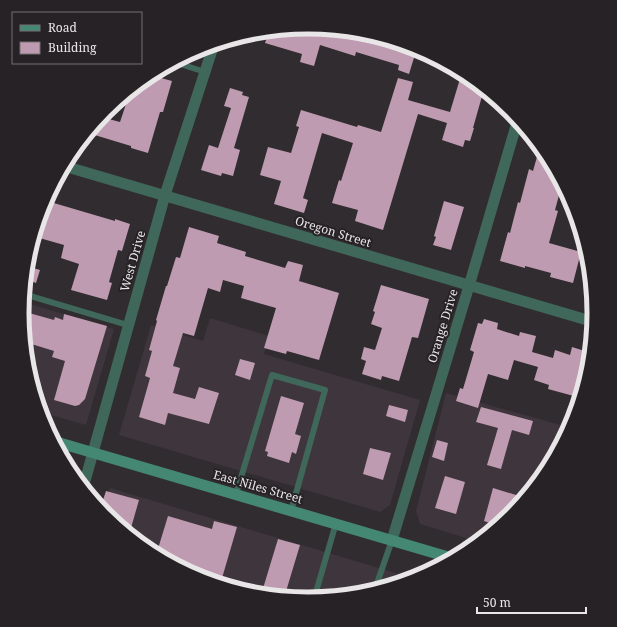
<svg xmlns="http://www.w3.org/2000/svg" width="617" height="627" font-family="'Noto Serif',serif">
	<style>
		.built { fill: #3f353c }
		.building { fill: #be9bb1 }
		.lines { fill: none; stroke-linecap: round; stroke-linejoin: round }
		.service { stroke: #3f675a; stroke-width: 6 }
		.minor { stroke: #3f675a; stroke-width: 11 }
		.secondary { stroke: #448772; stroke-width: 11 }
		.labels { text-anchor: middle; stroke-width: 4; stroke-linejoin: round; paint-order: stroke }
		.street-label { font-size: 12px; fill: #e9e6e8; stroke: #272225 }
		.rim { fill: none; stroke: #e9e6e8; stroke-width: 5 }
	</style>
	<rect width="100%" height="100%" fill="#312c2f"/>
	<!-- built -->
	<path class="built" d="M23 302 114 329 86 425 40 412 27 369 22 313Z
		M210 318 269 336 264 354 420 400 390 505 380 512 119 435 151 325 203 341Z
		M446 393 571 428 547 473 511 516 479 542 420 524 416 511Z
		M110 488 416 579 364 595 308 600 252 594 199 578 149 552 106 516 103 512Z"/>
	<!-- building -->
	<path class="building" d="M309 27 348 31 374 38 375 36 417 48 409 74 398 70 399 65 356 52 355 56 320 45 314 66 300 62 302 54 265 43 269 31 275 30 289 35 291 29Z
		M462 72 468 75 484 89 473 128H474L470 141 465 140 463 147 442 140 447 123 418 114 383 230 355 221 358 210 332 203 339 180 341 181 353 143 322 133 303 198 308 200 304 213 274 204 281 181 260 175 268 147 291 153 299 127 296 126 301 110 357 127 358 125 381 132 398 78 413 82 408 100 450 112Z
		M150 75 172 81 163 112H160L148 153 131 148V146L88 133 101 117 120 122 127 101 120 99 132 89 142 92 146 78Z
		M230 88 243 92 242 95 249 97 234 148 240 150 233 176 222 173 221 176 201 170 209 145 218 148 231 108 224 106Z
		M540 146 547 155 562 184 555 210 558 211 549 243 581 252 573 283 550 277 551 273 525 266V268L500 261 508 232 510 233 518 202 520 203 529 169 533 171Z
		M47 201 115 221V219L130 224 122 251 118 250 109 282 112 283 107 300 71 290 79 264 61 258 64 245 36 237Z
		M444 201 464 207 451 250 433 245 436 237 434 236Z
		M189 227 219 236 217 243 246 252 245 256 285 268 288 261 303 265 299 281 339 293 319 360 287 351 286 354 264 348 276 308 241 298 244 286 223 280 220 292 208 288 194 336 183 333 173 366 180 368 173 393 195 399 199 387 219 393 209 424 168 413 165 425 139 417 150 378 145 376 152 351 149 350 157 321 156 320 166 286H167L176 257 180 258Z
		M27 266 40 270 36 283 25 279Z
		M381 285 429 299 418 338 412 337 399 381 382 376 381 380 362 374 366 361 361 359 364 347 375 350 382 328 371 324 375 312 373 311Z
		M22 311 54 320 55 317 63 320 64 314 107 326 85 399 79 405 75 406 54 400 65 361 52 357 54 351 25 342Z
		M484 319 498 323 497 329 519 336 520 332 536 336 532 352 553 358 555 350 570 355 572 347 591 353 589 370 581 398 548 389 549 385 534 380 538 367 514 360 508 380 488 374 478 408 456 401 460 388 463 389 474 352 470 350 478 323 482 324Z
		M240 359 255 363 250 380 235 375Z
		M281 396 304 403 295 434 301 436 296 454 292 452 289 463 267 456 268 452 265 451Z
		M389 405 408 410 405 422 386 416Z
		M481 407 533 421 529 435 512 430 501 469 487 465 498 428 476 422Z
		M437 440 448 443 444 461 432 457Z
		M370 448 391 453 383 480 363 474Z
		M445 476 465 482 456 514 435 508Z
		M493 488 526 498 511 516 499 526 484 521Z
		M106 491 139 500 129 535 106 516 100 509Z
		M168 516 212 529 214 521 237 527 220 585 199 578 172 564 174 557 157 552Z
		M278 539 300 545 284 598 261 595Z"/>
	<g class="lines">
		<!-- service -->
		<path class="service" d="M174 62 205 72
			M24 294 128 325
			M236 494 272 375 325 390 291 511
			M374 592 392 540
			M314 599 336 523"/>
		<!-- minor -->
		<path class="minor" d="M64 166 594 322
			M83 488 165 195 214 44
			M392 540 469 286 518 119"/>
		<!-- secondary -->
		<path class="secondary" d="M53 441 455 559"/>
	</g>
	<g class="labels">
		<!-- street labels -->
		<g class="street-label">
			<text transform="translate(333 232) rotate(17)" y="4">Oregon Street</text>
			<text transform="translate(133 261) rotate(-74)" y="4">West Drive</text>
			<text transform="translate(443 326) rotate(-73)" y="4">Orange Drive</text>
			<text transform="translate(258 487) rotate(16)" y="4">East Niles Street</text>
		</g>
	</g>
	<!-- crop -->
	<path d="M0 0H617V627H0ZM29 313a279 279 0 1 1 558 0a279 279 0 1 1-558 0Z" fill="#272225" fill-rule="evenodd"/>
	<path class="rim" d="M29 313a279 279 0 1 1 558 0a279 279 0 1 1-558 0Z"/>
	<!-- legend -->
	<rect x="12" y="12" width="130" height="52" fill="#272225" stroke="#757073"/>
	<rect x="20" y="25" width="20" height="6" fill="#448772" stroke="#757073"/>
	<text x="48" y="32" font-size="12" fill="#e9e6e8">Road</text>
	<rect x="20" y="42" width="20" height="12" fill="#be9bb1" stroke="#757073"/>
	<text x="48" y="52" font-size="12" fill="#e9e6e8">Building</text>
	<!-- scale -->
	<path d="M477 607v6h109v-6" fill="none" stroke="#e9e6e8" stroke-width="2"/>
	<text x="483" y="607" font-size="12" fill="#e9e6e8" stroke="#272225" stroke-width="3" paint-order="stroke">50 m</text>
</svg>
